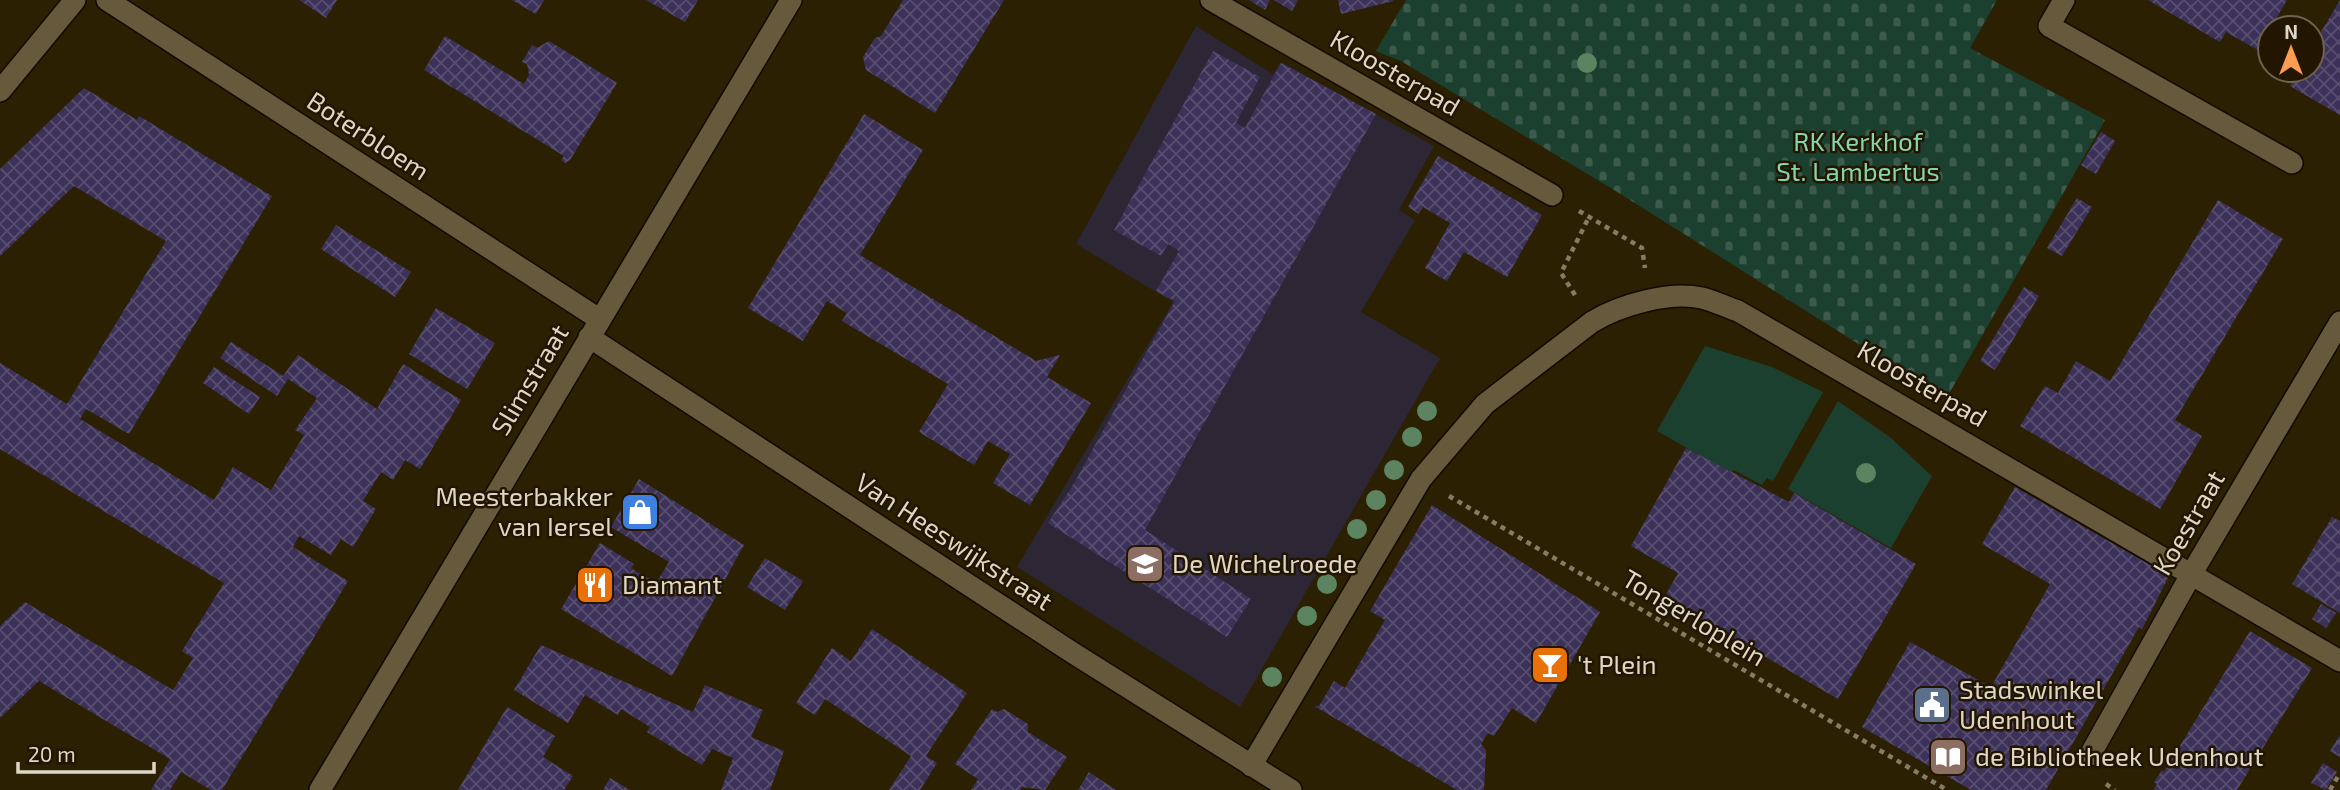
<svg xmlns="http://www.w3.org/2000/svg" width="2340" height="790" font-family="'Exo 2',sans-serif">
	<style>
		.education { fill: #2c2635 }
		.grass { fill: #1c4030 }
		.cemetery { fill: url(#cemetery-stones) }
		.building { fill: url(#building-cross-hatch) }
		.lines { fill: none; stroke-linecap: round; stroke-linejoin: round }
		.minor-casing { stroke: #130a00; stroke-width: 24 }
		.path { stroke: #867c65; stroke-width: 4.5; stroke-dasharray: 5 5; stroke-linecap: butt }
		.minor { stroke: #67593c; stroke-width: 21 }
		.tree { fill: #5c8461 }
		.labels { text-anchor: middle; stroke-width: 5; stroke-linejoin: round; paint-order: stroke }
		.street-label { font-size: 26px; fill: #ded6c6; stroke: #221600 }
		.park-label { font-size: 26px; fill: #83d5ae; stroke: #221600 }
		.poi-label { font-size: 26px; fill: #ded6c6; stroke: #221600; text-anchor: start }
	</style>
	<defs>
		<pattern id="cemetery-stones" width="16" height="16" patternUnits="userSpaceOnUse" patternTransform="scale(1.75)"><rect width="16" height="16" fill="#1c4030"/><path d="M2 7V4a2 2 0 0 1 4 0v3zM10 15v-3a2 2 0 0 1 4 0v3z" fill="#3d5b4c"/></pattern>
		<pattern id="building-cross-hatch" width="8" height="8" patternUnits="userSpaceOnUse" patternTransform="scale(1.75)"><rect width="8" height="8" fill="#3c3159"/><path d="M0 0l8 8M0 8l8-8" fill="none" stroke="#584e6f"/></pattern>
	</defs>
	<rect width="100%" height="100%" fill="#2c2003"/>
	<!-- education -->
	<path class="education" d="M1196 26 1273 74 1281 62 1434 146 1399 210 1415 220 1361 312 1440 358 1240 707 1017 567 1173 302 1076 244Z"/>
	<!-- grass -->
	<path class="grass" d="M1705 346 1772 367 1823 392 1773 481 1767 478 1762 485 1734 470 1731 473 1657 431Z
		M1838 401 1891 438 1932 476 1891 548 1788 489Z"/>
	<!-- cemetery -->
	<path class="cemetery" d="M1406 0H1997L1970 48 2105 120 1946 399 1619 193 1401 61 1376 51Z"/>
	<!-- building -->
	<path class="building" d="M299 0H337L326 18Z
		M512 0H544L536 14Z
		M646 0H698L685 22Z
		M903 0H1004L935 113 866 70 863 57 875 38 881 36Z
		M1249 0H1270L1265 10Z
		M1274 0H1298L1292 11Z
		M1338 0H1393V1L1341 14Z
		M2148 0H2287L2258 50 2226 32 2220 42Z
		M2340 0V115L2290 86 2299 70H2312V47Z
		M445 36 524 84 529 75 527 64 522 62 532 45 537 48 549 41 617 83 570 160 565 163 561 160 564 156 424 70Z
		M1213 51 1260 77 1236 123 1245 128 1281 63 1376 114 1145 530 1251 599 1227 637 1048 523 1073 485 1175 301 1156 291 1179 251 1168 244 1161 256 1114 230Z
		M84 88 137 120 139 116 272 196 129 434 86 409 80 419 214 500 233 467 271 490 304 435 295 430 317 398 288 379 277 396 220 358 231 342 283 376 298 355 377 409 403 364 461 400 420 469 405 460 393 480 381 472 363 501 376 509 353 547 341 539 331 555 299 536 293 547 348 581 222 790H211L181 772 170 790H151L170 759 39 681 0 718V626L25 602 173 690 193 658 182 651 224 583 0 449V363L67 404 166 241 74 186 0 256V169Z
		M864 114 923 150 860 255 1036 361 1060 355 1047 377 1091 403 1030 505 993 483 1010 454 988 441 974 465 919 432 948 384 842 321 847 313 827 301 803 341 748 308Z
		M2101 132 2115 141 2096 174 2081 165Z
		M1438 156 1542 215 1507 277 1464 252 1447 281 1425 268 1450 223 1423 207 1419 214 1408 207Z
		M2077 198 2092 207 2062 256 2047 248Z
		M2218 200 2283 239 2175 420 2202 436 2160 509 2020 426 2045 386 2058 393 2076 361 2110 381Z
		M336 225 411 272 395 297 321 249Z
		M2024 287 2039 296 1995 370 1980 361Z
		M436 308 495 343 467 389 409 354Z
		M214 367 260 397 249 414 203 383Z
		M1686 448 1789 502 1794 493 1916 564 1838 699 1664 598 1678 573 1631 546Z
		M639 479 744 545 672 676 561 609 600 543 634 564 631 568 656 583 669 562 611 527Z
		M2015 487 2169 576 2142 629 2139 627 2046 790H1971L1862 727 1910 642 1991 687 2050 584 1982 544Z
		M1432 505 1600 612 1536 723 1512 708 1494 736 1488 733 1481 744 1486 750 1484 790H1457L1314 706H1319L1334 681 1345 688 1385 620 1370 611Z
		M2332 517 2340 521V613L2292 584Z
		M765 558 803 581 785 610 747 587Z
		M2321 604 2336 613 2326 628 2312 619Z
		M872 629 967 693 926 756 937 763 920 790H889L911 756 825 699 815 715 796 703 832 648 851 661Z
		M2250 631 2312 668 2237 790H2153L2157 784 2154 782 2162 770 2164 772Z
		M541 645 693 712 705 685 763 710 751 737 784 751 770 790H721L733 758 712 749 702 765 647 732 650 727 621 709 618 715 585 695 568 723 514 690Z
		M507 707 555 736 543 757 573 776 564 790H458Z
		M992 709 997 712 1004 709 1028 724V732L1067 757 1045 790 1022 787 1020 790H971L978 779 955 764Z
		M2340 735V757L2330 751Z
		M2323 763 2337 772 2326 790 2311 783Z
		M1089 772 1116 790H1078Z
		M610 778 630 790H603Z"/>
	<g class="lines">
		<defs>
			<path id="minor" d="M107 0 599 319
				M1211 0 1552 195
				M2064 0 2049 26 2292 163
				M0 91 75 0
				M589 337 1073 653 1291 790
				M2090 755 2192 573 2340 322
				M1251 766 1421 479 1485 404 1592 322C1620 305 1669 291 1702 298 1714 301 1726 307 1738 311L2340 661
				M320 790 791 0"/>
		</defs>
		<!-- minor casing -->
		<use href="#minor" class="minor-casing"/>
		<!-- path -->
		<path class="path" d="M1579 211 1642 248 1645 268
			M1575 295 1561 273 1589 217
			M1449 496 1947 790
			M2106 784 2115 790
			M2330 790 2340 773"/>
		<!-- minor -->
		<use href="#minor" class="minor"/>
	</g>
	<!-- trees -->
	<g class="tree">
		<circle cx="1587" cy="63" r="10"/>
		<circle cx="1427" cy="411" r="10"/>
		<circle cx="1412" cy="437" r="10"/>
		<circle cx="1394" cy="470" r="10"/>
		<circle cx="1866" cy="473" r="10"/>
		<circle cx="1376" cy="500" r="10"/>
		<circle cx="1357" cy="529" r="10"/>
		<circle cx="1327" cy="584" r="10"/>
		<circle cx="1307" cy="616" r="10"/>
		<circle cx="1272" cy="677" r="10"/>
	</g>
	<!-- icons -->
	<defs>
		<symbol id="shop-square" viewBox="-11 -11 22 22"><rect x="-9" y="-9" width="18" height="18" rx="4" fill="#3f7fe0" stroke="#221600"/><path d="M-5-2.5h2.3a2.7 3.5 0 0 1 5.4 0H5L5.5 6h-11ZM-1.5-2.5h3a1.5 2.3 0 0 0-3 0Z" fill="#fff"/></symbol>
		<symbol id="school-square" viewBox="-11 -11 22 22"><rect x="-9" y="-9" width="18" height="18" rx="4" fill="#8d6e63" stroke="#221600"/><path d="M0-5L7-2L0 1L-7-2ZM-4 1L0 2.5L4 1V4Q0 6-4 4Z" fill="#fff"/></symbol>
		<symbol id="restaurant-square" viewBox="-11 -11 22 22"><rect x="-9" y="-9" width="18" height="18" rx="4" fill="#e8710a" stroke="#221600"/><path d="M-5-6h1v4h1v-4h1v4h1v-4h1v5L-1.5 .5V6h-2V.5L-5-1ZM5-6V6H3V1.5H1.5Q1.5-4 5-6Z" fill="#fff"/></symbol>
		<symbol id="bar-square" viewBox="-11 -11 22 22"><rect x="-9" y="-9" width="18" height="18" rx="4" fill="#e8710a" stroke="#221600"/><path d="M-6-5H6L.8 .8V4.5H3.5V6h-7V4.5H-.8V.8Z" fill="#fff"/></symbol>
		<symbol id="civic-square" viewBox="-11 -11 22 22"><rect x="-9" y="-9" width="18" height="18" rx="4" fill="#5c6f8a" stroke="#221600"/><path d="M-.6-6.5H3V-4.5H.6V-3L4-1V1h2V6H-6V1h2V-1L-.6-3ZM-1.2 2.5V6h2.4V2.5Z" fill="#fff"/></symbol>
		<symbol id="library-square" viewBox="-11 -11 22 22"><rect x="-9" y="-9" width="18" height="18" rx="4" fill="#8d6e63" stroke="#221600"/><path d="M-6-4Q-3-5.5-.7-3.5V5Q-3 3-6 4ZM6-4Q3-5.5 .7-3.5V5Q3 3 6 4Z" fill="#fff"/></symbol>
	</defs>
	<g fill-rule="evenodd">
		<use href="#shop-square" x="618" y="490" width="44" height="44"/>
		<use href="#school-square" x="1123" y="542" width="44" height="44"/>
		<use href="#restaurant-square" x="573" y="563" width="44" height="44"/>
		<use href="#bar-square" x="1528" y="643" width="44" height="44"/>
		<use href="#civic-square" x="1910" y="683" width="44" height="44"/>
		<use href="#library-square" x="1926" y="735" width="44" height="44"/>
	</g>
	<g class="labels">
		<!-- street labels -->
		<g class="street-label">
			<text transform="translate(1395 73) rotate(30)" y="9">Kloosterpad</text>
			<text transform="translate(368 136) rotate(33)" y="9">Boterbloem</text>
			<text transform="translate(530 380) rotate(-59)" y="9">Slimstraat</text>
			<text transform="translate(1922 384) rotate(30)" y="9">Kloosterpad</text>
			<text transform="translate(2189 523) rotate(-60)" y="9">Koestraat</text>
			<text transform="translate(954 542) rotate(33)" y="9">Van Heeswijkstraat</text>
			<text transform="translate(1694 618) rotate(31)" y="9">Tongerloplein</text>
		</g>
		<!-- park labels -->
		<g class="park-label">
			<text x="1858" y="151">RK Kerkhof<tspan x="1858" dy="30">St. Lambertus</tspan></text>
		</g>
		<!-- poi labels -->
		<g class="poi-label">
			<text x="613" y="506" text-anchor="end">Meesterbakker<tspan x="613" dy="30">van Iersel</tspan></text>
			<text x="1172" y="573">De Wichelroede</text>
			<text x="622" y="594">Diamant</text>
			<text x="1577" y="674">'t Plein</text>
			<text x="1959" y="699">Stadswinkel<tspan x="1959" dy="30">Udenhout</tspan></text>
			<text x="1975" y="766">de Bibliotheek Udenhout</text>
		</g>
	</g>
	<!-- north arrow -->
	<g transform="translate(2291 49)"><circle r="33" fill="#221600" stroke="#6d634f" stroke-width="2"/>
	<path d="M0-5L12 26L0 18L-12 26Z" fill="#fc9d53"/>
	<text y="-10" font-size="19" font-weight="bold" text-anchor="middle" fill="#ded6c6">N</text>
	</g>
	<!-- scale -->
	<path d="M18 762v10h136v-10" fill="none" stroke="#ded6c6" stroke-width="3.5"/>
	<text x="28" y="762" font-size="21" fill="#ded6c6" stroke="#221600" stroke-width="5" paint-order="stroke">20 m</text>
</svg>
